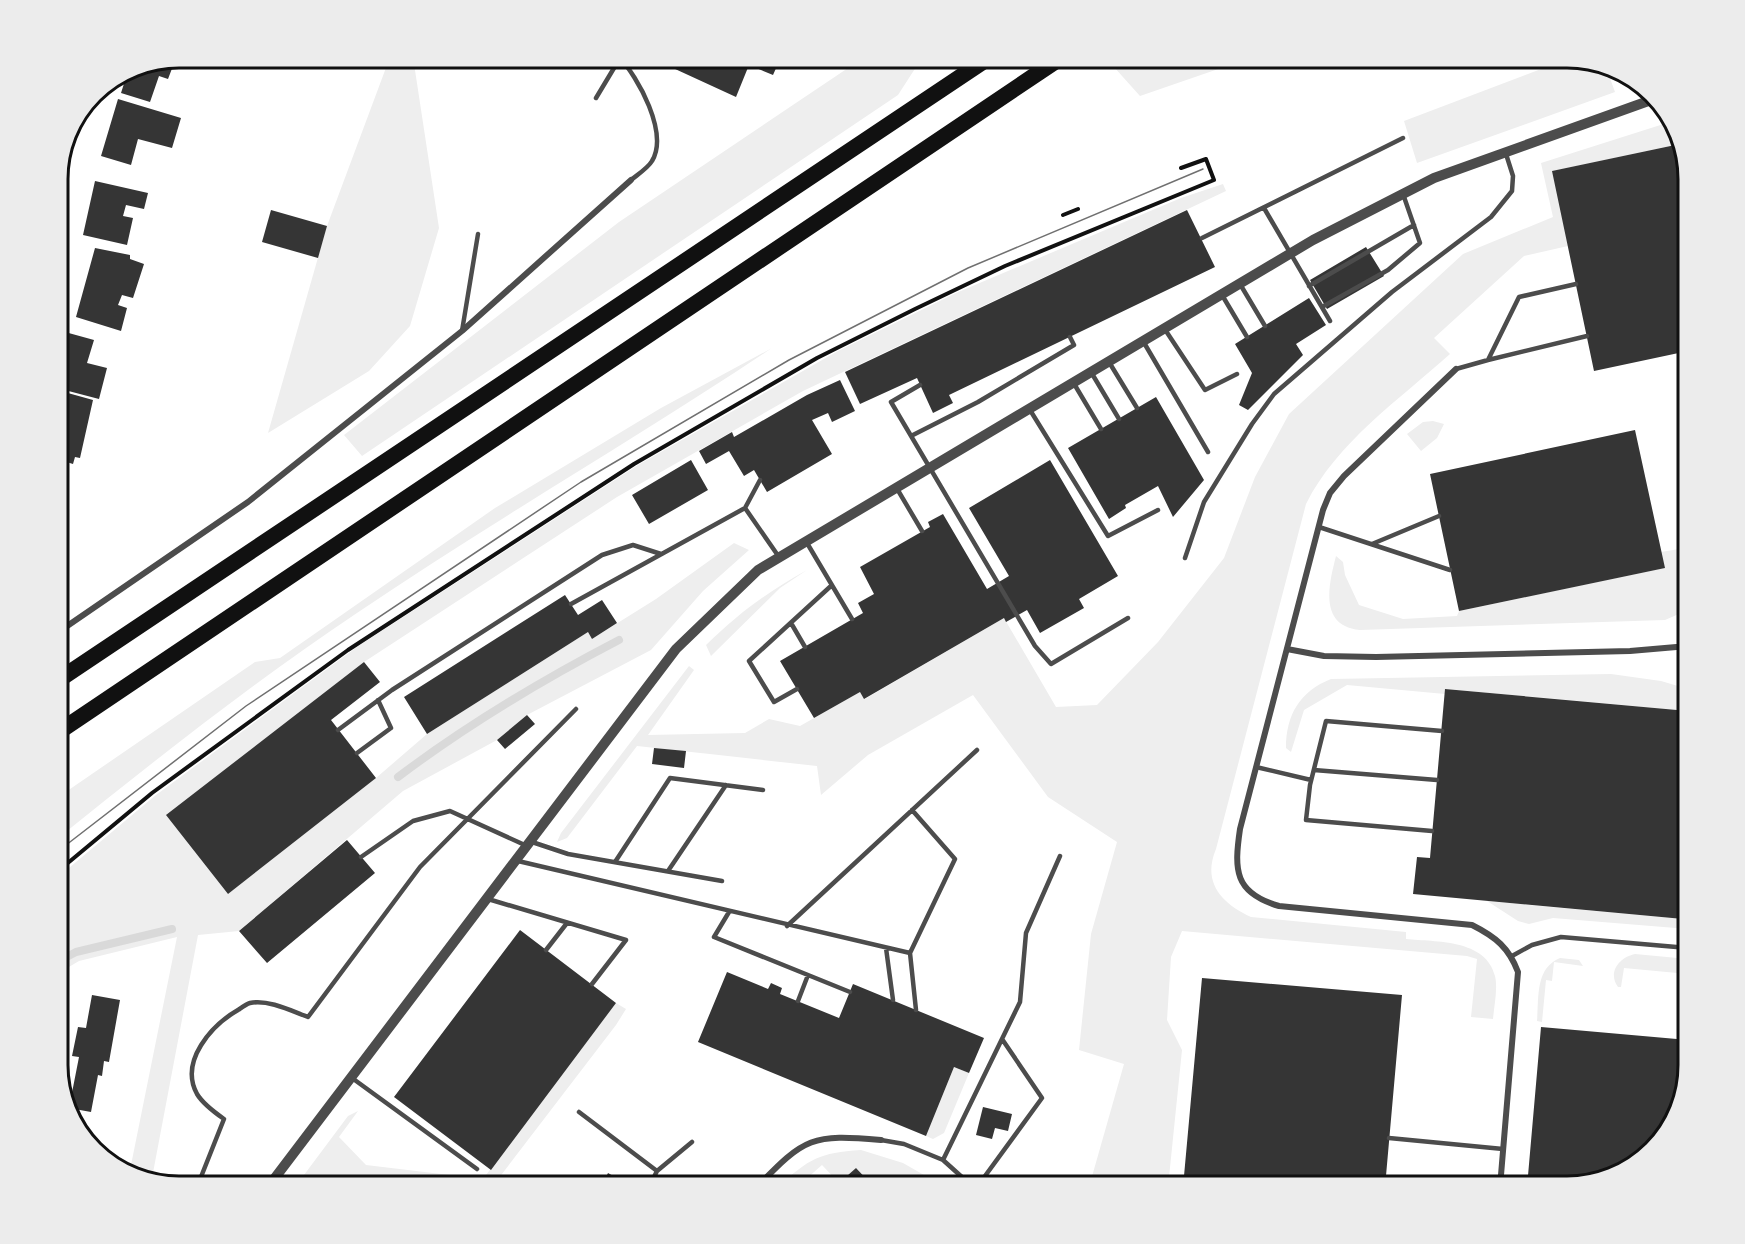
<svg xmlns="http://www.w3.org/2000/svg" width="1745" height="1244" font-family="'Archivo Narrow',sans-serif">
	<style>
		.green { fill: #eee }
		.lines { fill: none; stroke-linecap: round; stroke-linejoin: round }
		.stream { stroke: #d9d9d9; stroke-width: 8 }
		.building { fill: #353535 }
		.path { stroke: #111; stroke-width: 4 }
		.service { stroke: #4c4c4c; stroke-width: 4.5 }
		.minor { stroke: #4c4c4c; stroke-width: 6 }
		.tertiary { stroke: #4c4c4c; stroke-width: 10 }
		.trunk { stroke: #111; stroke-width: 16 }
		.tram { stroke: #707070; stroke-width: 1.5 }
		.rim { fill: none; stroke: #111; stroke-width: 3 }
	</style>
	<rect width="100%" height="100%" fill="#fff"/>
	<!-- green -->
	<path class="green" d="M390 57H413L439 228 410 326 369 371 268 433 327 226Z
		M852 57H929L918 64 898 95 362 456 344 435 619 222 848 68Z
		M1105 57H1253L1140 96Z
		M1570 58 1607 70 1615 92 1417 163 1404 121Z
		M1673 121 1680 144 1553 171 1568 246 1524 256 1434 338 1450 354C1399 400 1337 442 1306 504L1216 849C1202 882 1221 903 1251 917L1406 932V939C1436 942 1486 939 1495 976 1498 989 1494 1006 1493 1019L1471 1017 1477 959 1467 956 1182 931 1171 957 1167 1020 1182 1050 1168 1187H1089L1124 1064 1079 1050 1091 934 1117 842 1048 797 973 695 868 755 821 795 817 766 637 746 567 838 557 842 561 833 689 666 694 670 648 735 745 733 769 719 800 726 860 692 865 699 1004 618 1056 707 1097 705 1158 642 1224 558 1255 477 1289 414 1463 254 1553 217 1541 163Z
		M1223 184 1226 191 803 391 617 497 364 662 167 815 228 894 376 778 427 734 588 632 592 639 656 599 734 543 749 550 703 591 651 650 527 715 497 740 403 791 239 931 198 935 152 1178 105 1162 103 1160 130 1170 177 937 79 961 57 974V878L156 795 357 647 638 465 838 351 956 293 1181 198Z
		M772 348C634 440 491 522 354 615 251 684 154 761 57 839V798L255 662 280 658 495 508 661 408Z
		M1433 421 1444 424 1437 438 1421 451 1407 434 1423 422Z
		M1679 549 1680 553 1688 551V610L1665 620 1360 630C1318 626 1329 584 1336 556L1343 562 1345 575 1359 605 1403 619 1457 616 1459 611 1664 568 1661 552Z
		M807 570 780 588 711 656 706 645C740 612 766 593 807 570Z
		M1611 674 1661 681 1688 689V711L1446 689 1445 694 1347 685 1304 710 1291 752 1286 748C1286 715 1300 691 1331 679Z
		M1487 901 1683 919 1688 920V929L1553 918 1529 924 1518 921Z
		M1635 954 1688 959V974L1624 968 1621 987H1618C1607 972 1620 957 1635 954Z
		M1560 958 1579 960 1583 966 1554 962 1552 981 1546 980 1542 1022 1537 1021C1539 998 1535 968 1560 958Z
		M616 1003 626 1009 616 1025 492 1187H295L348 1116 358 1111 339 1137 366 1165 483 1179Z
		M954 1067 969 1073 944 1133 933 1139 926 1136Z
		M861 1150 903 1163 938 1183 934 1187H874L856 1168 839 1183 822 1165 797 1187H778C810 1158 819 1153 861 1150Z"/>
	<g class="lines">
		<!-- stream -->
		<path class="stream" d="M398 777C467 725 542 680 619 640
			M57 962 76 952 172 929"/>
	</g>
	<!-- building -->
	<path class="building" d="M649 57H781L773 75 749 65 736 97Z
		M176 58 168 79 159 76 150 102 121 93 129 68Z
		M118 99 181 118 172 148 138 139 131 165 101 156Z
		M1680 144 1688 178V351L1594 371 1552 171Z
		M95 181 148 193 144 209 126 205 123 216 133 218 127 245 83 235Z
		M271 210 327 226 318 258 262 242Z
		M1187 210 1215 267 949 395 953 403 933 413 917 378 860 404 845 372Z
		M1366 247 1384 276 1327 309 1310 280Z
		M95 248 130 255V259L144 264 133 298 122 295 118 305 127 308 121 331 76 317Z
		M1309 298 1326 325 1296 344 1303 355 1248 410 1239 405 1252 373 1235 344Z
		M65 332 94 340 87 363 107 368 99 399 57 388V362Z
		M840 380 855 411 832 422 828 413 812 420 832 454 767 492 754 470 744 476 729 451 706 464 699 451 732 432 734 437 807 395Z
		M57 390 93 400 80 458 75 457 73 464 57 459Z
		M1156 397 1204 480 1173 517 1158 486 1125 505 1126 508 1109 519 1068 448Z
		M1635 430 1665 568 1459 611 1430 474Z
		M691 460 708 490 649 524 632 495Z
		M1050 460 1118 576 1079 599 1084 608 1040 633 1027 610 1006 622 1004 618 864 699 860 692 814 718 780 661 863 613 858 603 874 594 860 567 930 527 928 522 943 514 987 589 1009 576 969 508Z
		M57 470 69 473 58 522H57Z
		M565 595 578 615 602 600 617 623 592 639 588 632 427 734 404 697Z
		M364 662 380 682 331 720 376 778 228 894 166 815Z
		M1445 689 1688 711V860L1683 919 1413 894 1417 857 1430 858Z
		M527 715 535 724 505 749 497 740Z
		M654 748 686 751 684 768 652 764Z
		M347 840 375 873 267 963 239 931Z
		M520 930 616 1003 491 1170 394 1097Z
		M727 972 768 989 771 983 782 988 780 994 839 1018 853 984 984 1038 969 1073 954 1067 926 1136 698 1042Z
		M1202 978 1402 995 1385 1187H1183Z
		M92 995 120 1000 109 1062 104 1061 102 1076 98 1075 91 1112 69 1108 79 1057 72 1056 78 1027 86 1028Z
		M1541 1027 1688 1040V1066L1663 1139 1621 1174 1567 1187H1527Z
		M983 1107 1012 1114 1008 1131 995 1128 992 1139 976 1135Z
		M856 1168 874 1187H834L839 1183Z
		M608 1173 622 1181 621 1183 628 1187H601Z"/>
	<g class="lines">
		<!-- path -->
		<path class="path" d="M1063 215 1078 209
			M57 872 152 793 348 650 634 464 817 358 915 309 1005 266 1214 180 1206 159 1181 168"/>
		<!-- service -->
		<path class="service" d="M619 57C638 77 669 133 652 161 648 168 637 175 631 180
			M596 98 620 58
			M1264 208 1330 321
			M1202 238 1403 138
			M1240 284 1265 326
			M1309 286 1414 225
			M1222 295 1247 337
			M1322 307 1388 270 1420 243 1403 194
			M1164 328 1205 390 1237 374
			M462 331 478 234
			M1143 341 1208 452
			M1488 360 1587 336
			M1109 362 1137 408
			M1456 369 1488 360 1519 297 1576 284
			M1091 372 1119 419
			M1073 382 1101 429
			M920 385 891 402 1035 646 1051 664 1128 618
			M1030 410 1108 536 1158 510
			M911 436 978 402 1074 345 1070 337
			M896 487 922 531
			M745 508 760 480
			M1319 527 1450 570
			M807 543 852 619
			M1372 544 1439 516
			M1185 558 1204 502 1252 424 1274 394 1392 292 1491 217 1512 191 1513 176 1506 154
			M571 604 745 508 779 557
			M791 623 805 647
			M797 689 774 702 749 661 832 585
			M338 730 392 690 602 555 633 545 661 554
			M357 753 391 728 378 700
			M1256 767 1311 780
			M1314 770 1437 780
			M1432 831 1306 820 1310 785 1326 721 1442 731
			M532 842 568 854 722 881
			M361 857 413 821 450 811 527 846
			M518 861 910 953 916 1010
			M615 862 670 778 763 790
			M668 871 726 785
			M488 899 626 940 592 984
			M729 912 714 937 850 992
			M787 926 977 750
			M886 948 893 1000
			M546 950 567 923
			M910 953 955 859 912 810
			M1512 956 1532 945 1561 937 1688 948
			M798 1001 808 975
			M352 1078 477 1169
			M579 1112 657 1171
			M1389 1138 1503 1149
			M881 1140 904 1144 943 1160 1020 1002 1026 933 1060 856
			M943 1160 973 1187
			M197 1187 224 1119C214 1112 203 1104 197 1094 179 1061 212 1025 238 1010 241 1008 246 1004 250 1003 268 999 292 1011 308 1017L420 867 576 709
			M533 1187 537 1181
			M649 1187 657 1171 692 1142
			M977 1187 1042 1098 1002 1039"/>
		<!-- minor -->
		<path class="minor" d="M1456 369 1344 476 1330 493 1323 510 1240 829C1234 870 1234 893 1279 906L1472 925C1496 937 1509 948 1518 972L1500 1187
			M57 633 248 502 462 331 631 180
			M1287 649 1324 656 1376 657 1630 651 1688 646
			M757 1187C805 1137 812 1134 881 1140"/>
		<!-- tertiary -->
		<path class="tertiary" d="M268 1187 676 649 758 570 1313 240 1434 178 1654 99"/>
		<!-- trunk -->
		<path class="trunk" d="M57 681 990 57
			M57 733 1062 57"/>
		<!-- tram -->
		<path class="tram" d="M57 852 246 706 581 482 789 360 968 268 1203 169"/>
	</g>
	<!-- crop -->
	<path d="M0 0H1745V1244H0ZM179 68H1567A111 111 0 0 1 1678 179V1065A111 111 0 0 1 1567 1176H179A111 111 0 0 1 68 1065V179A111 111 0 0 1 179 68Z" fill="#ececec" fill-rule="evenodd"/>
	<path class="rim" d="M179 68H1567A111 111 0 0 1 1678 179V1065A111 111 0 0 1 1567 1176H179A111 111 0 0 1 68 1065V179A111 111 0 0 1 179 68Z"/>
</svg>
